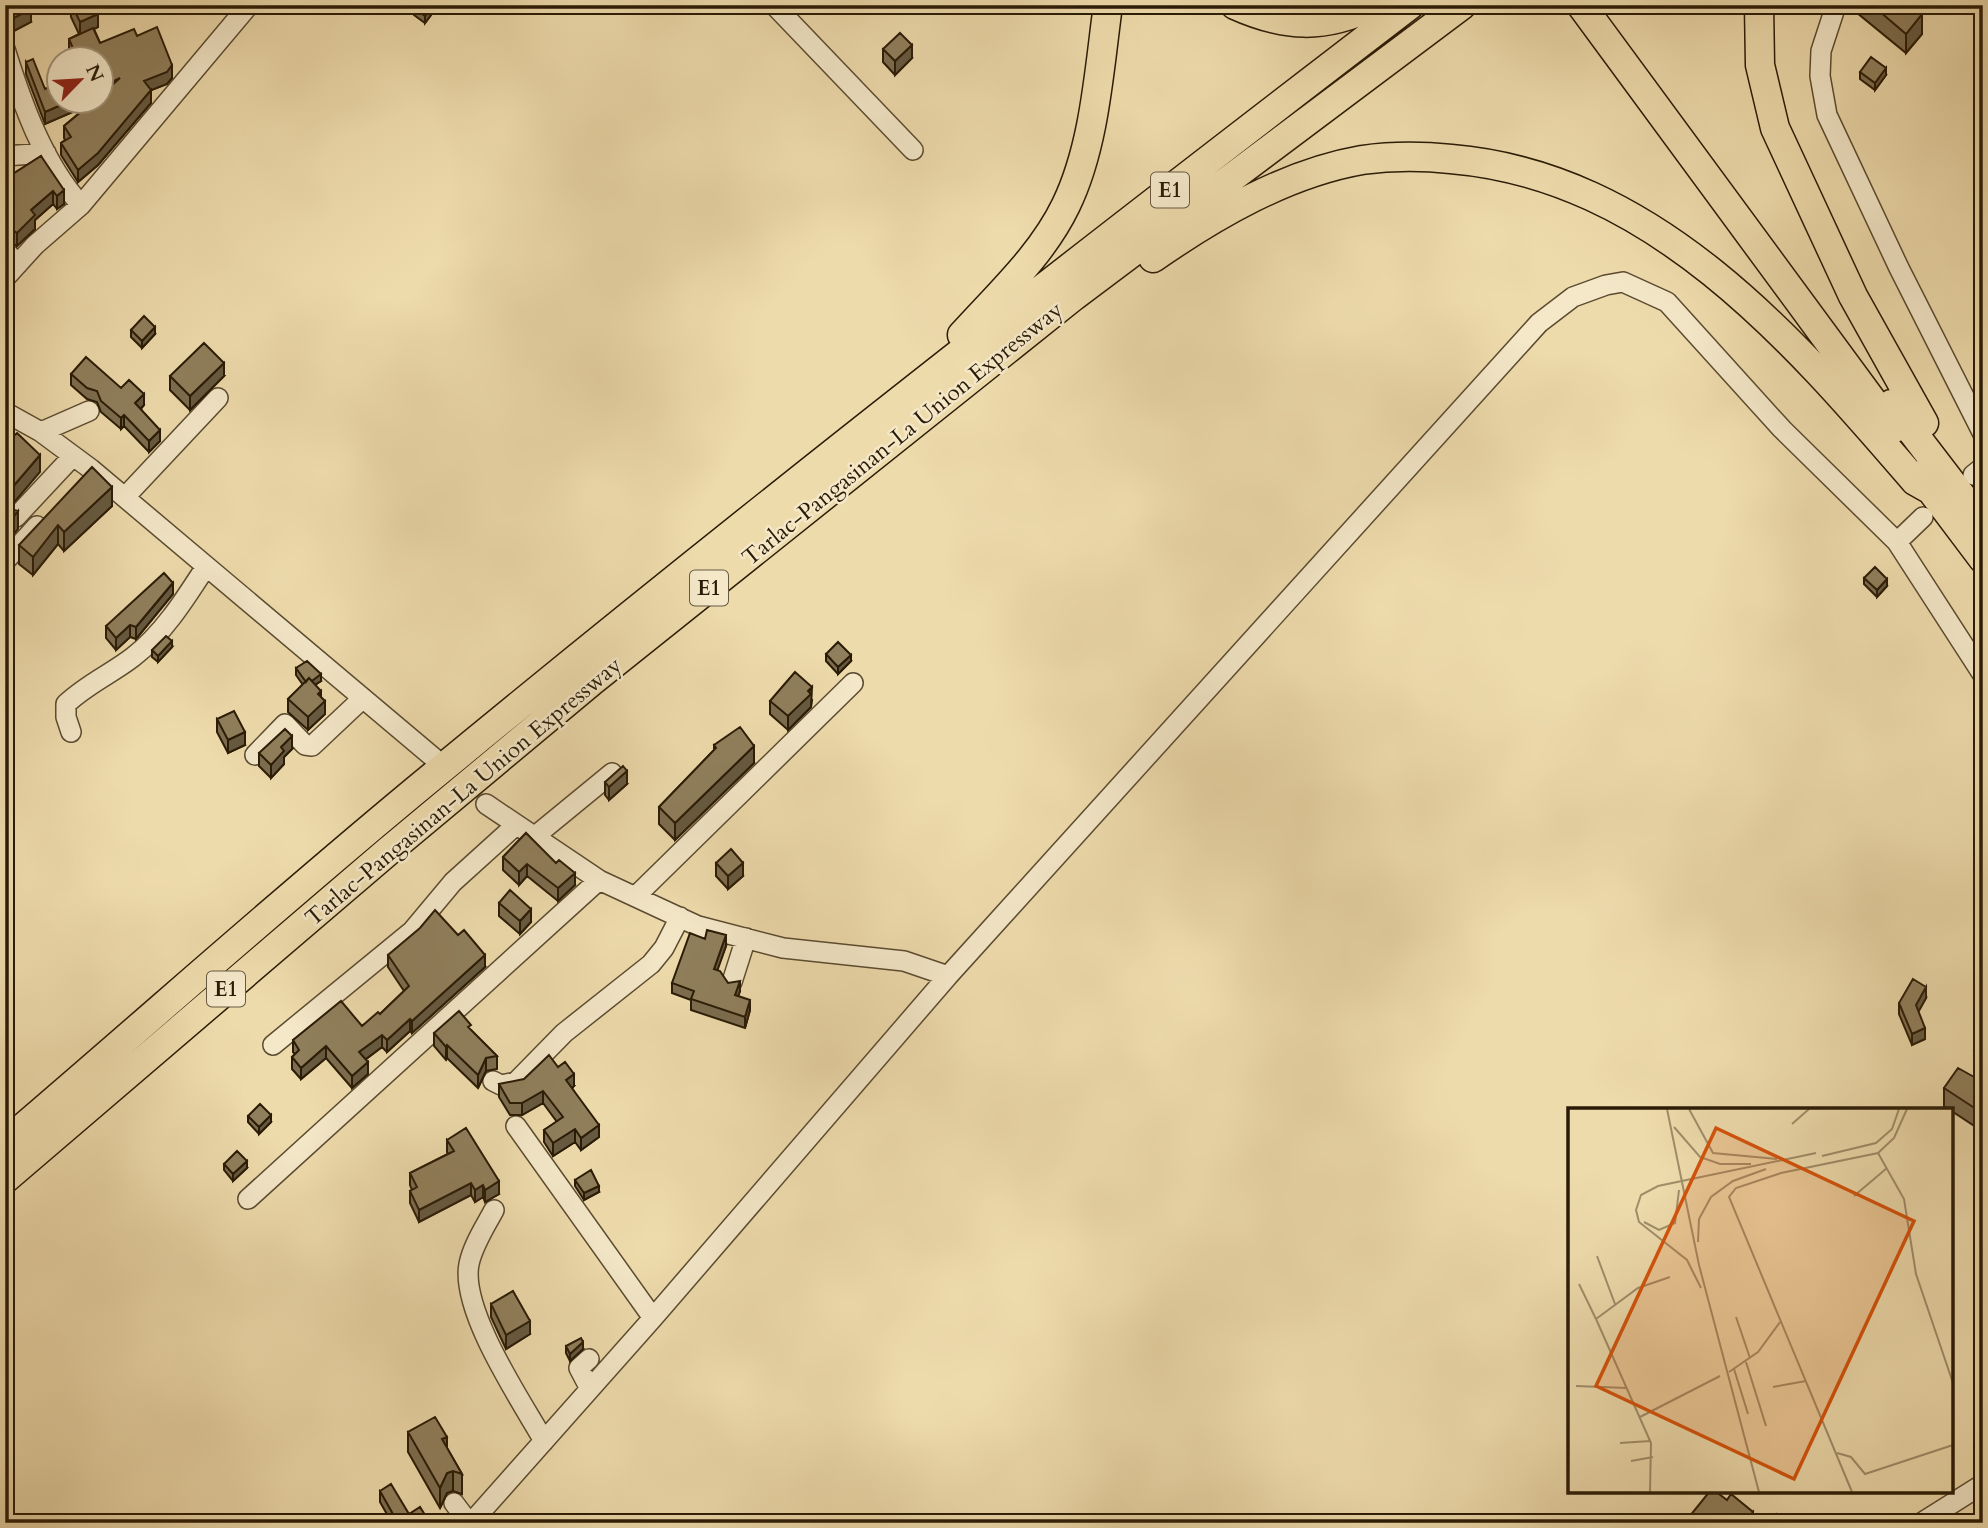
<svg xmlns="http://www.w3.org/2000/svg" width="1988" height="1528" font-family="Cardo,serif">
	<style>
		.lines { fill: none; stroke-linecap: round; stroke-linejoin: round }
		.minor-casing { stroke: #5b4b30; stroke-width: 22 }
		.highway-casing { stroke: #2a1b06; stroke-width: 31 }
		.minor { stroke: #f4e8c9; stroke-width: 19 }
		.highway { stroke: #eedbac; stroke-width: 28 }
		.wall { fill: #7c6d4f; stroke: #2a1b06; stroke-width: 2 }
		.shaded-wall { fill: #655940; stroke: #2a1b06; stroke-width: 2 }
		.building { fill: #907f5c; stroke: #2a1b06; stroke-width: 2 }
		.labels { text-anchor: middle; stroke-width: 5; stroke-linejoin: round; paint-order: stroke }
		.shield { fill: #f4e8c9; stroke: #675840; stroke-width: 2 }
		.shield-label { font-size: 21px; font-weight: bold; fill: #2a1b06 }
		.street-label { font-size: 23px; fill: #2a1b06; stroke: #f4e8c9 }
		.inset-road { fill: none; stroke: #a08e6a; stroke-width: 2 }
		.view { fill: #d5530b; fill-opacity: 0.15; stroke: #d5530b; stroke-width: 3.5 }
		.inset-edge { fill: none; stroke: #2a1b06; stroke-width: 3.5 }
	</style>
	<rect width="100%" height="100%" fill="#eedbac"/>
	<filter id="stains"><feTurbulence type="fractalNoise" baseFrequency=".00286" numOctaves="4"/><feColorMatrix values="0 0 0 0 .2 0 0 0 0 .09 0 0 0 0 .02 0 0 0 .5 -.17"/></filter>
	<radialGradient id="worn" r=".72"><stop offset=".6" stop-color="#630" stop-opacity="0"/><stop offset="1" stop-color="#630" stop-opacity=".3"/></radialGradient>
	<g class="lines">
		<defs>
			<path id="minor" d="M774 5 913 150
				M1836 5 1821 51 1820 76 1827 115 1899 268 1983 434
				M5 49C22 103 43 163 81 205
				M5 156 46 153
				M5 251 18 264
				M5 278 35 245 81 205 249 5
				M5 412 41 432 91 469 434 758
				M41 432 89 411
				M1973 475 1983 467
				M125 497 218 398
				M16 517 73 456
				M1897 542 1923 517
				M5 561 37 526
				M71 732 66 717V704C87 684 111 674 133 657 163 634 185 599 205 568
				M255 755 285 724 305 745 312 746 363 698
				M486 804 599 880 698 926 783 948 904 961 948 976
				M534 837 612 773
				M636 896 853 683
				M732 982 746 938
				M273 1045 412 931 453 882 516 825
				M493 1081 501 1085 516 1082 564 1033 651 964 664 948 680 917
				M516 1126 653 1318
				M248 1199 599 880
				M494 1210C485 1227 473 1245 469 1264 460 1310 520 1399 544 1441
				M589 1359 579 1368 590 1389
				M454 1503 469 1523
				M471 1523 653 1318 948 976 1539 323 1573 297 1606 285 1623 282 1667 302 1782 429 1897 542 1983 675
				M1921 1523 1983 1484"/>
			<path id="highway" d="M1235 5C1284 27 1324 30 1374 5
				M1581 5 1893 429
				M1759 5 1760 65 1775 128 1853 296 1924 423
				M1153 258C1215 215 1287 173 1362 160 1391 156 1422 156 1451 159 1653 176 1792 338 1915 481L1931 490
				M962 335C999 294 1042 255 1066 205 1095 145 1099 70 1108 5
				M1891 404 1983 524
				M1925 473 1931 490 1983 559
				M5 1143C148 1021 288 895 433 776 753 512 1081 257 1410 5
				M5 1179 386 853 592 681 1074 296 1462 5"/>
		</defs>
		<!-- minor casing -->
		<use href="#minor" class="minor-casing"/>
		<!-- highway casing -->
		<use href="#highway" class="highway-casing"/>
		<!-- minor -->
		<use href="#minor" class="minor"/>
		<!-- highway -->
		<use href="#highway" class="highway"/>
	</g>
	<!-- wall -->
	<path class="wall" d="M5 5 31 22 10 33 5 23Z
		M71 5H94L98 27 94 29 100 43 137 36 172 78 167 84 151 90V103L98 165 78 182 61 155V143L65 140 64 138V126L90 104 45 124 26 74V62L45 89 60 102 102 60H72L69 51V39L79 34 71 17Z
		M434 5V11L425 23 414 15V8Z
		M1851 5H1912L1922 34 1906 53 1851 8Z
		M883 49 912 58 895 75 883 62Z
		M1860 72 1886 75 1875 90 1860 79Z
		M41 156 64 204 57 209 53 204 35 220V229L17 246 7 239 5 179Z
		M131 330 155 334 142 348 131 337Z
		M71 374 121 388 144 405 141 409 160 441 149 452 124 426 121 429 101 412 97 402 87 399 71 385Z
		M170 376H224L190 410 170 390Z
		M112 487V506L64 551 58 544 33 575 19 564V545Z
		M1864 578 1887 586 1877 597 1864 584Z
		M173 594 136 639 130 637 116 650 106 638V626Z
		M172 647 158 662 152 657V650Z
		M826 654 851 661 838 674 826 661Z
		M296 668 321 681 315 685 321 697 325 714 308 730 288 712V699L303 685 296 675Z
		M812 700 811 707 788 730 770 714V701Z
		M217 719 245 745 228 753 217 732Z
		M714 745 754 763 675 840 659 824V807L714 750Z
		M292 749 284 757V764L271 778 259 766V753Z
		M605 782 627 784 609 800 605 795Z
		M526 833 575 885 558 901 527 876 519 885 503 870V857Z
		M716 863 743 876 728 889 716 876Z
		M499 903 531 922 520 934 499 916Z
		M726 946 717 970 728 983 740 991 738 996 750 1010 745 1028 691 1010V1000L672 993V983Z
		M388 955 485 967 412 1033 410 1031 387 1052 382 1047 365 1060 368 1074 352 1088 326 1058 301 1079 292 1069V1057L295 1054 293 1052V1040L362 1026 380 1014 404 991 388 967Z
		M1926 998 1918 1012 1925 1039 1912 1045 1899 1014V1003Z
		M471 1030 497 1056V1069L486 1071 478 1088 447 1058 446 1060 434 1046V1033Z
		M1983 1038V1074L1974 1068V1050Z
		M1983 1082V1116L1976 1127 1944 1106V1088Z
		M499 1084 574 1086 572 1088 599 1137 581 1150 575 1142 553 1156 544 1142V1130L557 1122 543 1103 522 1115H510L499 1097Z
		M248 1116 271 1122 259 1134 248 1122Z
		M447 1140 499 1194 485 1202 483 1197 475 1202 471 1195 419 1222 410 1203V1191L412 1190 410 1185V1173L448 1154 447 1152Z
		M224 1164 247 1168 233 1181 224 1170Z
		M575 1180 599 1192 584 1200 575 1186Z
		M491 1304 530 1334 506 1349 491 1317Z
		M566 1346 583 1349 570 1361 566 1353Z
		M408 1432 447 1448 462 1474V1494L453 1491 447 1493 440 1508 408 1452Z
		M380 1491 409 1514 430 1523H392L380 1502Z"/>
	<!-- shaded-wall -->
	<path class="shaded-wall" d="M433 5 434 11 425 23V16Z
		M31 9V22L10 33V20Z
		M98 14V27L80 36V22Z
		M1922 14V34L1906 53V34Z
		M912 45V58L895 75V61Z
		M172 65V78L167 84 144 93V81Z
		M1886 68V75L1875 90V83Z
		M120 78 102 99V87Z
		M9 87V100L5 102V89Z
		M151 90V103L98 165 78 182V170Z
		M68 102H96L45 124V112Z
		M11 120V133L5 136V123Z
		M64 190V204L57 209V196Z
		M53 191V204L35 220V229L17 246V233L31 210Z
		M5 226H7V239L5 240Z
		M155 327V334L142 348V341Z
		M224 363V376L190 410V396Z
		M144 394V405L135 414V403Z
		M124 415V426L121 429V418Z
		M160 430V441L149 452V441Z
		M40 455V472L5 513V496Z
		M112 487V506L64 551V532Z
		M18 511V529L5 545V527Z
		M58 525V544L33 575V557Z
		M1887 579V586L1877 597V590Z
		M173 583V594L136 639V627Z
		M130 625V637L116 650V638Z
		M172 641V647L158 662V656Z
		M851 655V661L838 674V667Z
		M321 674V681L307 690V684Z
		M812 687 811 707 788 730V716Z
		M321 691V704L325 701V714L308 730V717L318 694Z
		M245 732V745L228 753V740Z
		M292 736V749L284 757V764L271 778V765L281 747Z
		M754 746V763L675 840V823Z
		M627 771V784L609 800V787Z
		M743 863V876L728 889V876Z
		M527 864V876L519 885V872Z
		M575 873V885L558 901V888Z
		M531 909V922L520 934V921Z
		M726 935V946L714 980V969Z
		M485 955V967L412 1033V1021Z
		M740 981V991L735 1006V995Z
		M1926 987V998L1916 1016V1005Z
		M750 1000V1010L745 1028V1017Z
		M410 1019V1031L387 1052V1040Z
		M1925 1028V1039L1912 1045V1034Z
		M382 1035V1047L359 1064V1052Z
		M447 1045V1058L446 1060V1047Z
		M326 1046V1058L301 1079V1068Z
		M486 1058V1071L478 1088V1075Z
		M368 1062V1074L352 1088V1076Z
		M574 1074V1086L566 1092V1080Z
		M543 1091V1103L522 1115V1103Z
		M1983 1099V1116L1976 1127V1109Z
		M271 1115V1122L259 1134V1127Z
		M599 1125V1137L581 1150V1138Z
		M575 1129V1142L553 1156V1143Z
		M247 1161V1168L233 1181V1174Z
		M499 1181V1194L485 1202V1190Z
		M471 1183V1195L419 1222V1210Z
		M483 1185V1197L475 1202V1190Z
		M599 1186V1192L584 1200V1193Z
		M530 1321V1334L506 1349V1335Z
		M583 1342V1349L570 1361V1354Z
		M447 1437V1456L442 1439Z
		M453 1471V1491L447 1493 440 1508V1488L447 1473Z
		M1753 1512V1523H1744Z"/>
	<!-- building -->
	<path class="building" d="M5 5H29L31 9 10 20 5 10Z
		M72 5H94L98 14 80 22Z
		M416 5H433L425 16 414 8Z
		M1872 5H1912L1922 14 1906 34Z
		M157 27 172 65 167 72 144 81 151 90 98 153 78 170 61 143 71 137 64 126 93 102H102V94L120 78 102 87V60H78L69 39 93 28 100 43 134 29 137 36Z
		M900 33 912 45 895 61 883 49Z
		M1871 57 1886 68 1875 83 1860 72Z
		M33 59 45 89 60 83V102H68L45 112 26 62Z
		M5 75 9 87 5 89Z
		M5 108 11 120 5 123Z
		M41 156 64 190 57 196 53 191 31 210 35 215 17 233 7 226H5V179Z
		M144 316 155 327 142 341 131 330Z
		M204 343 224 363 190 396 170 376Z
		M86 357 121 388 129 380 144 394 135 403 160 430 149 441 124 415 121 418 101 401 97 391 87 388 71 374Z
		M17 433 40 455 5 496V444Z
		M92 467 112 487 64 532 58 525 33 557 19 545Z
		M5 501 7 508 18 511 5 527Z
		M1875 567 1887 579 1877 590 1864 578Z
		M164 573 173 583 171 585 136 627 130 625 116 638 106 626Z
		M166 636 172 641 158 656 152 650Z
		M838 642 851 655 838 667 826 654Z
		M307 661 321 674 312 681 309 678 306 682 296 668Z
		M795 672 812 687 808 691 811 694 788 716 770 701Z
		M309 678 321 691 318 694 325 701 308 717 288 699Z
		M234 711 245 732 228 740 217 719Z
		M740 727 754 746 675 823 659 807 716 748 714 745Z
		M285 729 292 736 281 747 284 751 271 765 259 753Z
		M623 766 627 771 609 787 605 782Z
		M526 833 556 863 559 860 575 873 558 888 527 864 519 872 503 857Z
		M731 849 743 863 728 876 716 863Z
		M510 890 531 909 520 921 499 903Z
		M435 910 458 935 464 930 485 955 412 1021 410 1019 387 1040 382 1035 359 1052 368 1062 352 1076 326 1046 301 1068 292 1057 299 1050 293 1040 341 1001 362 1026 378 1012 380 1014 409 986 388 955 420 928Z
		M707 930 726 935 714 969 720 971 728 983 740 981 735 995 750 1000 745 1017 691 999 694 991 672 983 690 933 705 939Z
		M1913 979 1926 987 1916 1005 1925 1028 1912 1034 1899 1003Z
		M459 1011 471 1025 468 1027 497 1056 486 1058 478 1075 447 1045 446 1047 434 1033Z
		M1983 1038V1057L1974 1050Z
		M549 1055 558 1067 565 1062 574 1074 566 1080 599 1125 581 1138 575 1129 553 1143 544 1130 563 1117 543 1091 522 1103H510L499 1084 524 1079Z
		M1958 1068 1983 1082V1099L1976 1109 1944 1088Z
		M260 1104 271 1115 259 1127 248 1116Z
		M466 1128 499 1181 485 1190 483 1185 475 1190 471 1183 419 1210 410 1191 417 1187 410 1173 454 1151 447 1140Z
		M237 1151 247 1161 233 1174 224 1164Z
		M591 1170 599 1186 584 1193 575 1180Z
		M513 1291 530 1321 506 1335 491 1304Z
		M581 1338 583 1342 570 1354 566 1346Z
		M435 1417 447 1437 442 1439 462 1474 453 1471 447 1473 440 1488 408 1432Z
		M391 1484 409 1514 420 1507 430 1523H398L380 1491Z
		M1710 1491H1715L1727 1500 1731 1494 1753 1512 1744 1523H1687L1685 1522Z
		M1777 1514 1790 1523H1771Z
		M1963 1516 1967 1523H1951Z"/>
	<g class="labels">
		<!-- shield labels -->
		<g class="shield">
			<rect x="1151" y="172.5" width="38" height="35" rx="5"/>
			<rect x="690" y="570.5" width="38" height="35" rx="5"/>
			<rect x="207" y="971.5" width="38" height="35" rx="5"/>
		</g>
		<g class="shield-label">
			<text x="1170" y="197">E1</text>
			<text x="709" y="595">E1</text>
			<text x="226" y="996">E1</text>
		</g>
		<!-- street labels -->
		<g class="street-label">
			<text transform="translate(902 433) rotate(-39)" y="8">Tarlac-Pangasinan-La Union Expressway</text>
			<text transform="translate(463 791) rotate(-40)" y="8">Tarlac-Pangasinan-La Union Expressway</text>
		</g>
	</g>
	<!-- overview -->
	<g transform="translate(1568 1108)">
		<rect width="385" height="385" fill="#eedbac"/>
		<path class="inset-road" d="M99 1 131 157 191 384M121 1 145 45 209 51M224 16 241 1M106 19 132 49 152 56H183M310 45 336 91 348 166 385 275M254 48 308 35 324 21 331 1M286 88 319 60M76 114 91 122 107 115 111 82M130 134 131 111 143 89 165 73 198 61M29 148 47 196M11 176 28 211M133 180 119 152 71 114 68 102 73 87 90 78 248 45M168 209 182 250M178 254 198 318M166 261 180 306M161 264 190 244 212 214M8 278 59 280M205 279 238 273M72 309 152 268M52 335 82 333M269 345 283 349 297 366 385 337M63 353 85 349M82 384 83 335 28 211 70 180 102 169M284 384 161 89 168 80 213 65 310 45 326 30 339 1"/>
		<path class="view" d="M148 20 346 113 226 371 28 278Z"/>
		<rect width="385" height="385" class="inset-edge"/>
	</g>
	<!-- margin -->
	<rect width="1988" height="1528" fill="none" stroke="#eedbac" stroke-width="28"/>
	<rect x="7" y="7" width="1974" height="1514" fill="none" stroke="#2a1b06" stroke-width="3.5"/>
	<rect x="14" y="14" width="1960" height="1500" fill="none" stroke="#2a1b06" stroke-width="2"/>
	<!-- north arrow -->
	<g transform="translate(80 80) rotate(65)"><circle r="33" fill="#f4e8c9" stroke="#a3967b" stroke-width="2"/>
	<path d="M0-5L12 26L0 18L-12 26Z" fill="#8f2418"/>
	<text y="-10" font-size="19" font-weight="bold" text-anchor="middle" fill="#2a1b06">N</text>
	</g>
	<rect width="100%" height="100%" filter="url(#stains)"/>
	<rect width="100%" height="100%" fill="url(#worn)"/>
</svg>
